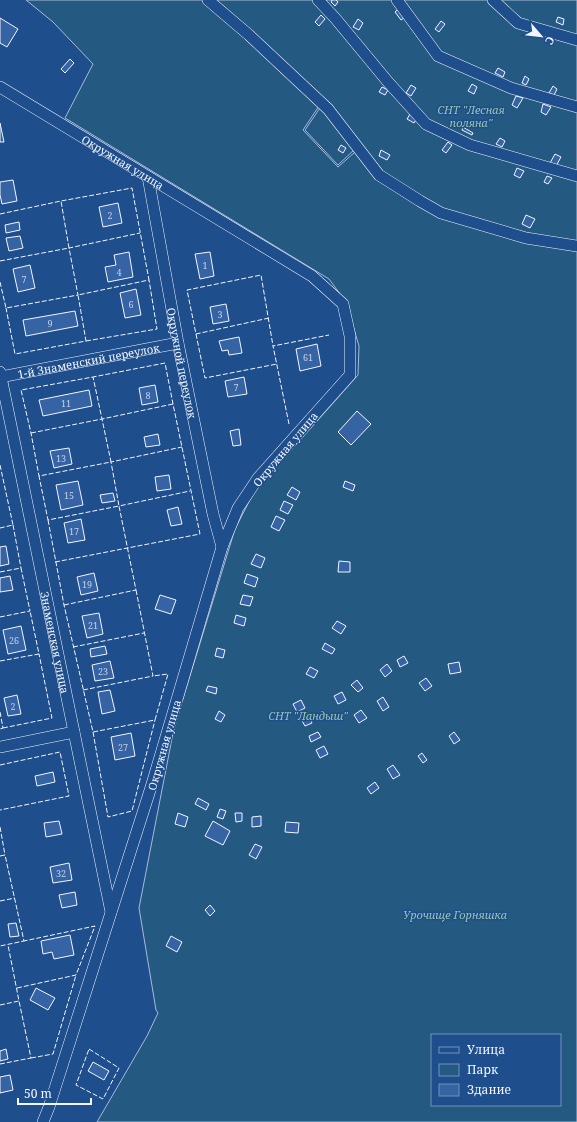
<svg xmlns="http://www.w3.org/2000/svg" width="577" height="1122" viewBox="0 0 577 1122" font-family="'Noto Serif',serif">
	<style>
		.green { fill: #245a82; stroke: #a8bbd7; fill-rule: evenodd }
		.building { fill: #3563a3; stroke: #f2f6ff }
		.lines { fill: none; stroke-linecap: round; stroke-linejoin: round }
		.minor-casing { stroke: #f2f6ff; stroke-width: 12 }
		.minor { stroke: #1f4e8c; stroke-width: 11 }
		.fence { stroke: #f2f6ff; stroke-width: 1; stroke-dasharray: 5 2; stroke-linecap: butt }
		.labels { text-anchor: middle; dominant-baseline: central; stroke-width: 3; stroke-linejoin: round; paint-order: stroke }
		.number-label { font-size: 9px; fill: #c3d1e8 }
		.park-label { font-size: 11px; font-style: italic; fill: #97c8a6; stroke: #1f4e8c }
		.street-label { font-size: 11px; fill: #f2f6ff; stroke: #1f4e8c }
	</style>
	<rect width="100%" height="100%" fill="#1f4e8c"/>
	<!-- green -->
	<g class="green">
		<path d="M26,0H204L319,106L303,130L338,167L355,152L376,179L418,206L440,217L577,251V1122H97L147,1036L158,1013L156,1010L139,908L174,728L235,529L254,492L358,375L359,346L346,302L329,279L65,118L93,64L53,22ZM432,1035H560V1105H432Z"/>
		<polygon points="210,0 577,0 577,250 418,204 355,149 338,165 305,130 324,102"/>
	</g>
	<!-- building -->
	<g class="building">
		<polygon points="332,0 336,0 338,2 335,6 331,2"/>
		<polygon points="400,7 407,16 401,20 395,12"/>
		<polygon points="321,15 325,19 319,26 315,22"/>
		<polygon points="558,17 564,19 563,25 556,22"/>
		<polygon points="0,18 18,29 7,47 0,43"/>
		<polygon points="358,19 363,23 359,30 353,27"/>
		<polygon points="441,21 445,24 439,32 435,29"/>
		<polygon points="70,59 74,63 65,73 61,69"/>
		<polygon points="498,68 505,72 503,77 495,73"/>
		<polygon points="525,76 529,79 526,85 522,83"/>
		<polygon points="472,84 477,87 474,94 468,91"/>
		<polygon points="411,85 416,88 411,96 406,93"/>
		<polygon points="553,86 557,89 554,95 549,93"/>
		<polygon points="382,87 388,90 385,95 379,92"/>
		<polygon points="516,96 523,98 517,108 512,105"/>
		<polygon points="543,104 551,107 546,115 541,112"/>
		<polygon points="410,114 417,118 414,123 407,119"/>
		<polygon points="0,123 4,142 0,142"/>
		<polygon points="463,127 473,133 472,135 462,130"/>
		<polygon points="500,138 505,141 502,147 496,144"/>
		<polygon points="448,142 452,145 446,153 442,150"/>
		<polygon points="341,145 346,148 343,153 338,150"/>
		<polygon points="381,150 390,155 387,160 379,156"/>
		<polygon points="555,154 561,157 556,166 550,163"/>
		<polygon points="517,168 524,171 520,178 514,175"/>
		<polygon points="547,176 552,178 548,184 544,182"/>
		<polygon points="13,180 17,201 2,204 0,195 0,182"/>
		<polygon points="118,203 122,223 103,227 99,207"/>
		<polygon points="526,215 535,219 530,228 522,224"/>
		<polygon points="19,222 20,230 6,233 5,225"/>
		<polygon points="20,236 23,248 9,251 6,238"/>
		<polygon points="129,252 133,277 108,282 105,267 116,265 114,255"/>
		<polygon points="210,252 214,276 200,279 195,254"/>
		<polygon points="30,265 35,288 18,292 13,269"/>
		<polygon points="136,289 141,315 125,318 120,293"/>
		<polygon points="226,304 229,321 213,324 210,307"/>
		<polygon points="75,311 78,326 26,336 23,320"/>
		<polygon points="239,337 242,353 229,355 228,350 222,351 219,341"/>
		<polygon points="317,344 321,366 300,371 296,349"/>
		<polygon points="244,377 247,394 228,397 225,381"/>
		<polygon points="155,385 158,402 142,405 139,388"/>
		<polygon points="89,390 92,406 43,416 39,400"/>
		<polygon points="357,411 371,424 351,445 338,432"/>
		<polygon points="239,429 241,445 233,446 230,431"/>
		<polygon points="158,434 160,445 146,447 144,437"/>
		<polygon points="69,448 72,464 54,468 50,451"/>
		<polygon points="169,475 171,489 157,491 155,477"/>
		<polygon points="78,481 83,505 61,510 56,485"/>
		<polygon points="345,481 355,485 353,491 343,487"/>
		<polygon points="292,487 300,492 296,500 287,495"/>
		<polygon points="113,493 115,501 102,503 100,495"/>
		<polygon points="284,501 293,505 288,514 280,510"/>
		<polygon points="178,507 182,524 171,526 167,510"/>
		<polygon points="276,516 285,520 279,531 271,527"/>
		<polygon points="81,519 85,540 68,543 64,523"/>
		<polygon points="6,546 9,564 0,566 0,547"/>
		<polygon points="256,554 265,558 261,568 251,564"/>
		<polygon points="339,561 350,562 350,572 338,572"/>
		<polygon points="94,573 98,591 81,595 77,577"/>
		<polygon points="247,574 258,578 255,587 244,583"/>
		<polygon points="10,576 13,590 0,592 0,578"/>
		<polygon points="160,595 176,600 171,614 155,609"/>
		<polygon points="243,595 253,597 250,606 240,604"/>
		<polygon points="99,613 103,634 87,638 82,616"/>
		<polygon points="236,615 246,618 244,626 234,623"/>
		<polygon points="337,621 346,626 341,634 332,628"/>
		<polygon points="21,626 26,650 8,654 3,630"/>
		<polygon points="325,643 335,649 332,654 322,649"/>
		<polygon points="105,646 107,654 91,657 90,649"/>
		<polygon points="217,648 225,650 223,658 215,656"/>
		<polygon points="404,656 408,663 400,667 397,660"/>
		<polygon points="110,661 114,678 95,681 92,665"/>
		<polygon points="459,662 461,672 450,674 448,664"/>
		<polygon points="387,664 392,671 385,677 380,670"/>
		<polygon points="310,667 318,671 314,678 306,674"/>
		<polygon points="426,678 432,686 425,691 419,683"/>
		<polygon points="357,680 363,688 358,692 351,685"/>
		<polygon points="208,686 217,688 216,694 206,691"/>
		<polygon points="110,690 115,711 102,714 98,692"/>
		<polygon points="342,692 346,700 338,704 334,696"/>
		<polygon points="17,695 21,714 8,716 4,698"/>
		<polygon points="383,697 389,707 383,711 377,701"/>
		<polygon points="301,700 305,708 297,712 293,704"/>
		<polygon points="361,710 367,718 359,723 354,715"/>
		<polygon points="219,711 225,715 221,722 215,719"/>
		<polygon points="309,716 312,723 305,726 301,719"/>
		<polygon points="318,732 321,737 311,742 309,736"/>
		<polygon points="454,732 460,740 454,744 449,736"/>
		<polygon points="131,733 135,756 115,760 111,737"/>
		<polygon points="324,746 328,754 320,758 316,750"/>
		<polygon points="422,753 427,760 423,763 418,756"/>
		<polygon points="393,765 400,775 393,779 387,769"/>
		<polygon points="53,772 55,782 37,786 35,776"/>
		<polygon points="375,782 379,788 371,794 367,788"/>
		<polygon points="198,798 209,804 206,810 195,804"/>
		<polygon points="220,809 226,811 223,819 217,817"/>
		<polygon points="178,813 188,817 185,827 175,824"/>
		<polygon points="235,813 242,813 242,821 236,822"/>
		<polygon points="261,816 261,826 252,827 252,817"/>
		<polygon points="59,821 62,834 46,837 44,823"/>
		<polygon points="213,821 230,831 223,845 205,836"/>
		<polygon points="286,822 299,823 298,833 285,832"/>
		<polygon points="255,844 262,847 256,859 249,855"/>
		<polygon points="69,863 72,880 53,883 50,867"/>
		<polygon points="75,892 77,905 62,908 59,895"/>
		<polygon points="210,905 215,911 210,916 205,910"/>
		<polygon points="16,923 19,936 10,937 8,924"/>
		<polygon points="70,935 74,955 54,959 52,952 43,954 41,941"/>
		<polygon points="171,936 182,942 177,952 166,946"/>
		<polygon points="36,988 55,998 48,1010 30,1000"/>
		<polygon points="6,1049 8,1059 0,1061 0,1051"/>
		<polygon points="93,1062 109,1071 104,1080 88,1071"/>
		<polygon points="10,1075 13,1090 0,1093 0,1077"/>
	</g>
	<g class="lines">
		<!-- minor casing -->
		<g class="minor-casing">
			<g id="minor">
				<polyline points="208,0 249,35 328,109 379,175 420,201 441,213 526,238 577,246"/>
				<polyline points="318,0 335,18 388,82 426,124 470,145 577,176"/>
				<polyline points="397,0 438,56 511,88 577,107"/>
				<polyline points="493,0 518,23 577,40"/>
				<path id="s1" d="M0,87L312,276L343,304L350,336V375L258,478L238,508L222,547L152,784L49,1107L43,1122"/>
				<path id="s2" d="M148,177L178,343L213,514L222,547"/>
				<path id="s3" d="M0,372L111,912"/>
				<path id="s4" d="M0,377L178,343"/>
				<polyline points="0,747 74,732"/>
			</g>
		</g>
		<!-- minor -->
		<use href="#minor" class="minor"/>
		<!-- fence -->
		<g class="fence">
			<polyline points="0,214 61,201 132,188 149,280 78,295 86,341 15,354 6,308"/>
			<polyline points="0,261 69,248 61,201"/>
			<polyline points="0,282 6,308 78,295 69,248 140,233"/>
			<polyline points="269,318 196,334 187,290 261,275 273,346"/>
			<polyline points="196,334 205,378 277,364"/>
			<polyline points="86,341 157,329 149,280"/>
			<polyline points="173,404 102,419 111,462 39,476 48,520 119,506 111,462 182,447"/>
			<polyline points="289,424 273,346 329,335"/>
			<polyline points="31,433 102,419 93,377 21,390 31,433 39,476"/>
			<polyline points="0,465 13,525 0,528"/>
			<polyline points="48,520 64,605 93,732 155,720 168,674 153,676"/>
			<polyline points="13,525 21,568"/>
			<polyline points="55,562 200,534 173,404 165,363 93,377"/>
			<polyline points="0,572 21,568 30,611 0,617"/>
			<polyline points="64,605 136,590 119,506 190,491"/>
			<polyline points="73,647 144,633"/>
			<polyline points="0,661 39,654 30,611"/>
			<polyline points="83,690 153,676 136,590"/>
			<polyline points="0,712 3,728 0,729"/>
			<polyline points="3,728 52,718 39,654"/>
			<polyline points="93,732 108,817 132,811 155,720"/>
			<polyline points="0,765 60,752 69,796 0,810"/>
			<polyline points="0,827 5,855"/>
			<polyline points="0,856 5,855 24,941 0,946"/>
			<polyline points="0,901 15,898"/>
			<polyline points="17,988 76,975 95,926 24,941"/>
			<polyline points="0,1005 19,1001 8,945"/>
			<polygon points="89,1049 119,1068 103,1099 76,1085"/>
			<polyline points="31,1058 53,1054 76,975"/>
			<polyline points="0,1064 31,1058 19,1001"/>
		</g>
	</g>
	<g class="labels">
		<!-- number labels -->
		<g class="number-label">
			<text x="110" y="215">2</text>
			<text x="205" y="265">1</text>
			<text x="119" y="272">4</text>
			<text x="24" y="279">7</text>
			<text x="131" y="304">6</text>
			<text x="220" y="314">3</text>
			<text x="50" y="323">9</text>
			<text x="308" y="357">61</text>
			<text x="236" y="387">7</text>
			<text x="148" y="395">8</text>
			<text x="66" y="403">11</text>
			<text x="61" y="458">13</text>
			<text x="69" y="495">15</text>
			<text x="74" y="531">17</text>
			<text x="87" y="584">19</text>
			<text x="93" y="625">21</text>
			<text x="14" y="640">26</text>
			<text x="103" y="671">23</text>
			<text x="13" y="706">2</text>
			<text x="123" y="747">27</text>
			<text x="61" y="873">32</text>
		</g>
		<!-- park labels -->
		<g class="park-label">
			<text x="471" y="109">СНТ "Лесная<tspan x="471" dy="13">поляна"</tspan></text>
			<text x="308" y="715">СНТ "Ландыш"</text>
			<text x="455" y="914">Урочище Горняшка</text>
		</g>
		<!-- street labels -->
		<g class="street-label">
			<text stroke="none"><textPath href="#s1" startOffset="144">Окружная улица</textPath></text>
			<text stroke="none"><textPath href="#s4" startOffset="90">1-й Знаменский переулок</textPath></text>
			<text stroke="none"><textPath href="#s2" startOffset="189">Окружной переулок</textPath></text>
			<text transform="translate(285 449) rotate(-50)">Окружная улица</text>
			<text stroke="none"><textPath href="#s3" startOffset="276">Знаменская улица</textPath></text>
			<text transform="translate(164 745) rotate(-74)">Окружная улица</text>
		</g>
	</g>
	<!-- legend -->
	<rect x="431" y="1034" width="130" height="72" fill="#1f4e8c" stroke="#7391ba"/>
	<rect x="439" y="1047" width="20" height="6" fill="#1f4e8c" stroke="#7391ba"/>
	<text x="467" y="1054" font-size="12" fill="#f2f6ff">Улица</text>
	<rect x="439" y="1064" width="20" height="12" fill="#245a82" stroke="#7391ba"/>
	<text x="467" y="1074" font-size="12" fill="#f2f6ff">Парк</text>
	<rect x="439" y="1084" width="20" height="12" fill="#3563a3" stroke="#7391ba"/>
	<text x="467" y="1094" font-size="12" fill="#f2f6ff">Здание</text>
	<!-- north arrow -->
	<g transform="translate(541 36) rotate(118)" stroke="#1f4e8c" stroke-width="3" paint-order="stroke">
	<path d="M0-3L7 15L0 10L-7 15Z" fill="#f2f6ff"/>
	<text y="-6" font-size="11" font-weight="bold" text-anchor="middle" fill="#f2f6ff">С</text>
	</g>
	<!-- scale -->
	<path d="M18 1098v6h73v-6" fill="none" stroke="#f2f6ff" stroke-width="2"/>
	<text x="24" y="1098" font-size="12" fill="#f2f6ff" stroke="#1f4e8c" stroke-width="3" paint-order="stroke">50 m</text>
</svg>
